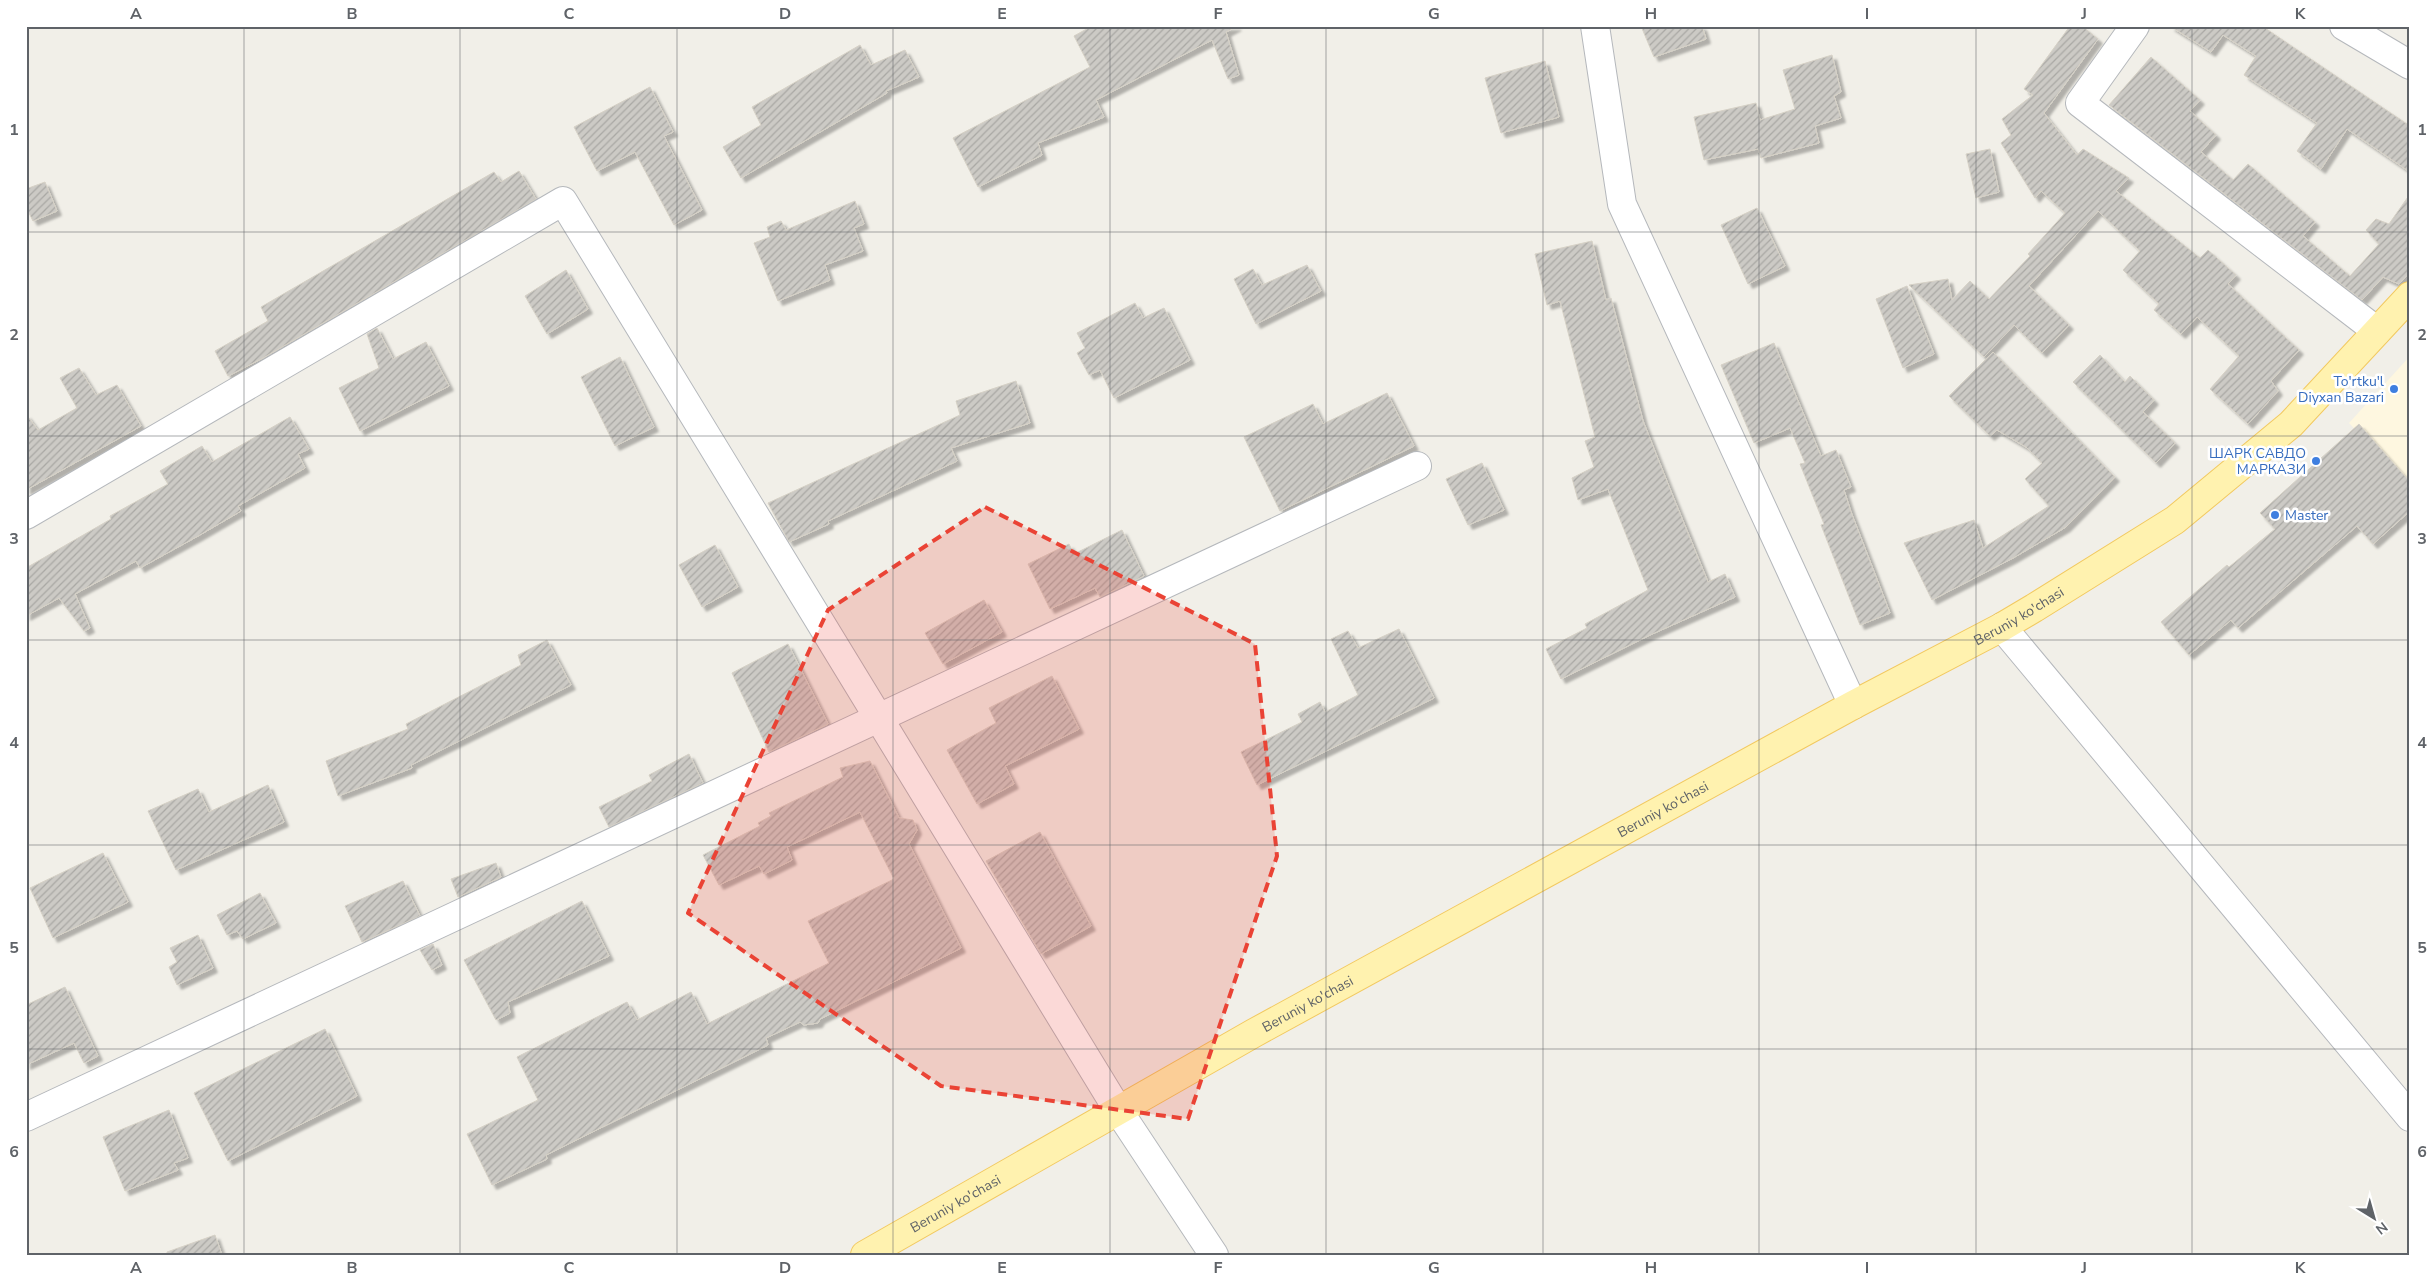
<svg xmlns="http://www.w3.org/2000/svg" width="2436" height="1281" viewBox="0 0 2436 1281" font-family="'Nunito Sans',sans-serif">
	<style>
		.commercial { fill: #fef7e0 }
		.building { fill: url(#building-hatch); stroke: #d6d1c6; filter: url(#shadow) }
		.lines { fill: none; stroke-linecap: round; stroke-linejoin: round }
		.minor-casing { stroke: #b5b8bc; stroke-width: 30 }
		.major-casing { stroke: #f2c960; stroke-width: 30 }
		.minor { stroke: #fff; stroke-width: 28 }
		.major { stroke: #fff2af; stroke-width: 28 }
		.marked { fill: #ea4335; fill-opacity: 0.2; stroke: #ea4335; stroke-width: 4; stroke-dasharray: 10 6; stroke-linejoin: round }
		.grid { fill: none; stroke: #5f6368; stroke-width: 1; stroke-opacity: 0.55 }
		.shop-dot { fill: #3f7fe0; stroke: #fff; stroke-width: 2 }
		.labels { text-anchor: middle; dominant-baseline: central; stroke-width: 5; stroke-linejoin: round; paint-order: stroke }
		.shop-label { font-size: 14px; fill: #366cbe; stroke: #fff; text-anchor: end }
		.street-label { font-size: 14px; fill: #5f6368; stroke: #fff }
		.neatline { fill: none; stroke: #5f6368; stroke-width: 2 }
		.grid-label { font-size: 16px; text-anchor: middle; font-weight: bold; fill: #5f6368 }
	</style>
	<defs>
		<pattern id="building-hatch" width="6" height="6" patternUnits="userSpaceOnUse" patternTransform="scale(1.25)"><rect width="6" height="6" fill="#cccac5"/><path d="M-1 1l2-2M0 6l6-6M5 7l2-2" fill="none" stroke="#a9a8a4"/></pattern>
		<filter id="shadow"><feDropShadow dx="4.5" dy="4.5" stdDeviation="1" flood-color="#0004"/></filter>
	</defs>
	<rect width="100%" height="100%" fill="#f1efe8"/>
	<!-- commercial -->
	<polygon class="commercial" points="2410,356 2410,487 2349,423"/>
	<!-- building -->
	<g class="building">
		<polygon points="1092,26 1237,26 1226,32 1239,75 1228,79 1212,40 1096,100 1104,117 1038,143 1042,155 978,187 953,138 1090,67 1074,36"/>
		<polygon points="1641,26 1702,26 1706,39 1654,57"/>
		<polygon points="2070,26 2082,26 2098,39 2044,113 2077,155 2083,149 2129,178 2116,191 2200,258 2208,250 2236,275 2228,284 2299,350 2271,381 2278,391 2248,424 2210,389 2239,356 2197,317 2181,334 2154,310 2159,304 2123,270 2140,251 2098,211 2029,286 2069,325 2042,353 2014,325 1984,357 1909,285 1948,279 1952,300 1970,281 1989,299 2030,256 2028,254 2065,213 2041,191 2035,198 2001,143 2011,135 2002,119 2033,95 2024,89"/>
		<polygon points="2170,26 2262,26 2410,126 2410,172 2347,129 2321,169 2297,151 2317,123 2244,75 2256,56 2223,35 2211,52"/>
		<polygon points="860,45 871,65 905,50 919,77 886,91 887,93 741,178 723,147 761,125 752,107"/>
		<polygon points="1832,55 1841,92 1834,96 1841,118 1815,126 1819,143 1761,158 1758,149 1704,160 1694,117 1756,103 1760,120 1795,109 1783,70"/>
		<polygon points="2151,57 2200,100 2190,111 2216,135 2201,152 2233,180 2248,164 2315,222 2303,236 2350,276 2379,244 2366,230 2376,219 2389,224 2410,194 2410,272 2399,284 2383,277 2362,300 2109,105"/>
		<polygon points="1545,61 1559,117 1501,133 1485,78"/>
		<polygon points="650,87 673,132 664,136 702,210 674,225 635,152 597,171 574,127"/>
		<polygon points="1990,149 1999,192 1976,198 1966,154"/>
		<polygon points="519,171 536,199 263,358 228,376 215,351 268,321 261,307 494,172 501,182"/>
		<polygon points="45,182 57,211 33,221 26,207 26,189"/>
		<polygon points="855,201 864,224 854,228 863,251 825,265 830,280 778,301 754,243 770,237 767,227 781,221 786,230"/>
		<polygon points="1757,208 1785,266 1748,284 1721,225"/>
		<polygon points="1592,241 1606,300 1611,298 1643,421 1672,494 1708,582 1725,574 1735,597 1650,635 1561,679 1546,649 1587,628 1585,624 1648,590 1608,489 1578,500 1572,478 1594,467 1585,441 1595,437 1560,301 1547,305 1535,254"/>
		<polygon points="1307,265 1321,291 1256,324 1234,279 1253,269 1262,285"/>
		<polygon points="566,270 588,309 547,334 525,296"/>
		<polygon points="1907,286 1934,354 1903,368 1876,299"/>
		<polygon points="1135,303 1143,318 1164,308 1190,360 1114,398 1100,370 1089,375 1077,353 1085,348 1077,333"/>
		<polygon points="377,328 393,359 426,342 449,386 360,431 339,388 379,368 367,334"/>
		<polygon points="1774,343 1821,456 1836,450 1851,487 1844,490 1851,512 1890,613 1860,625 1821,525 1824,524 1800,464 1805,463 1790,428 1754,443 1721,365"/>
		<polygon points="1993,352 2115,477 2066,527 2013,558 1932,600 1904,543 1974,520 1983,548 2049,506 2025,479 2042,463 2026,447 1997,430 1990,436 1949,396"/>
		<polygon points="2100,355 2125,382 2130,376 2154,400 2143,412 2175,443 2156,463 2073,382"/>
		<polygon points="620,357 654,427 615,446 581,377"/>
		<polygon points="79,368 96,395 117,385 141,426 26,490 26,414 38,430 77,408 60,378"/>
		<polygon points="1016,381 1030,423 951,448 957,461 828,521 829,524 789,542 768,503 960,415 956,401"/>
		<polygon points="1387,393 1414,446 1280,511 1244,437 1313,404 1323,424"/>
		<polygon points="290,417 309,449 298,454 305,468 238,506 241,511 198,536 140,568 136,561 75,594 90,628 84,631 59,598 26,616 26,568 111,519 110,516 168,484 160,471 202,446 212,462"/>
		<polygon points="2359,424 2410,482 2410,511 2373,544 2357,526 2238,628 2231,620 2189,655 2161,622 2227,565 2229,567 2275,529 2260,513"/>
		<polygon points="1482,463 1504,510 1468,525 1446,479"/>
		<polygon points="1122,530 1144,576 1100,597 1095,588 1050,609 1028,564 1069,544 1074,554"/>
		<polygon points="715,545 738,587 702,607 679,565"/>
		<polygon points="984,600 1002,632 943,664 925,633"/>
		<polygon points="1399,629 1434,698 1257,785 1241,752 1302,722 1298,714 1320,702 1325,712 1358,695 1331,639 1348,631 1358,648"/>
		<polygon points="547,640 571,685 411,765 412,768 338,796 326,761 408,729 406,724 521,665 518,655"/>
		<polygon points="788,644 828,724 769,752 732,673"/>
		<polygon points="1052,676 1079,729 1005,766 1014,784 977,804 947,750 996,723 989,708"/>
		<polygon points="689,754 703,783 609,827 599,807 652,781 649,775"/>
		<polygon points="870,761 899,818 913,820 917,830 909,844 961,948 820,1019 818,1023 804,1025 800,1022 766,1038 768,1045 546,1155 547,1159 492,1185 467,1134 538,1100 517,1057 627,1002 637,1020 691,992 707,1024 829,963 808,921 894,879 860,812 787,847 792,860 764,874 759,866 719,885 703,855 760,826 758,823 771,816 769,813 843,777 840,768"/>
		<polygon points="268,785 284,822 176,870 148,811 198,789 209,812"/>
		<polygon points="1040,832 1091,926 1041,954 986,861"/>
		<polygon points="103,853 128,902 53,938 30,888"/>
		<polygon points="496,863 501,877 458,897 451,879"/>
		<polygon points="403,881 420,916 362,942 345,906"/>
		<polygon points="260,893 276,923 243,939 237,931 227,935 217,915"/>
		<polygon points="582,901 609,956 508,1002 510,1013 496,1020 464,960"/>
		<polygon points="198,935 213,968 177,985 169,967 177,962 170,948"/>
		<polygon points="433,944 442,965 432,970 420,950"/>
		<polygon points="65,987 98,1056 84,1063 74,1043 26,1065 26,1005"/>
		<polygon points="325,1029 357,1096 228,1161 194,1093"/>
		<polygon points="169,1110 188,1158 174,1163 178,1170 125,1191 103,1137"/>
		<polygon points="215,1235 222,1255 167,1255 167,1252"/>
	</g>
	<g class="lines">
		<!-- minor casing -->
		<g class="minor-casing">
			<g id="minor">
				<polyline points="1595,26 1622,204 1853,705"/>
				<polyline points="2135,26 2080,103 2377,331"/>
				<polyline points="2344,26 2410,65"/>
				<polyline points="26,515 563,201 1118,1110 1214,1255"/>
				<polyline points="2002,627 2410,1117"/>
				<polyline points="26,1117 1417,466"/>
			</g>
		</g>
		<!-- major casing -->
		<g class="major-casing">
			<g id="major">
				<path id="s1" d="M865,1255L1254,1033L1853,705L2002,627L2034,608L2175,520L2291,424L2410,296"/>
			</g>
		</g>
		<!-- minor -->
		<use href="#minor" class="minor"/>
		<!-- major -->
		<use href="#major" class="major"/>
	</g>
	<!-- marked area -->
	<path class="marked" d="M985,507L1255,644L1277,856L1188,1119L941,1086L688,913L828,610Z"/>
	<!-- grid -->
	<path class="grid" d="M244,26V1255M460,26V1255M677,26V1255M893,26V1255M1110,26V1255M1326,26V1255M1543,26V1255M1759,26V1255M1976,26V1255M2192,26V1255M26,232H2410M26,436H2410M26,640H2410M26,845H2410M26,1049H2410"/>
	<!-- markers -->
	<g class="shop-dot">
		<circle cx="2394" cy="389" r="5"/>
		<circle cx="2316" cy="461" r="5"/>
		<circle cx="2275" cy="515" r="5"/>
	</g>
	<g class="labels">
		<!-- shop labels -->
		<g class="shop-label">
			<text x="2384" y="381">To'rtku'l<tspan x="2384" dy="16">Diyxan Bazari</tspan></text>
			<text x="2306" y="453">ШАРК САВДО<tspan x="2306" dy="16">МАРКАЗИ</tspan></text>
			<text x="2285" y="515" text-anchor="start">Master</text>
		</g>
		<!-- street labels -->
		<g class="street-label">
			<text stroke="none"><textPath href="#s1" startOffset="1319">Beruniy ko'chasi</textPath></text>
			<text stroke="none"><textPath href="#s1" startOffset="914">Beruniy ko'chasi</textPath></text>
			<text stroke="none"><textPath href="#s1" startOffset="509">Beruniy ko'chasi</textPath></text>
			<text stroke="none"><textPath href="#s1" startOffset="104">Beruniy ko'chasi</textPath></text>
		</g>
	</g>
	<!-- border -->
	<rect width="2436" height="1281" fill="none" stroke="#ffffff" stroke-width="55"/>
	<!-- north arrow -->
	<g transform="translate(2374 1218) rotate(143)" stroke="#ffffff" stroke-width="4" paint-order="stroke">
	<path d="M0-4L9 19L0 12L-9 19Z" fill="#5f6368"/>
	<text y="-8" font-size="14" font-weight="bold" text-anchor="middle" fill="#5f6368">N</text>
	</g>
	<rect x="28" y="28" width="2380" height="1226" class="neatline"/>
	<g class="grid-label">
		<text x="136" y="19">A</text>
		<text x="352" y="19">B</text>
		<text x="569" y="19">C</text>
		<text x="785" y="19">D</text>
		<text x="1002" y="19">E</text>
		<text x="1218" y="19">F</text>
		<text x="1434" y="19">G</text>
		<text x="1651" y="19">H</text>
		<text x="1867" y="19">I</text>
		<text x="2084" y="19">J</text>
		<text x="2300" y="19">K</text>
		<text x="14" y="135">1</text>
		<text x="2422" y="135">1</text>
		<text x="14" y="340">2</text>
		<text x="2422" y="340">2</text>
		<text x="14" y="544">3</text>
		<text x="2422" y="544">3</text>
		<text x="14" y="748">4</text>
		<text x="2422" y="748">4</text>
		<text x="14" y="953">5</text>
		<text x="2422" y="953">5</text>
		<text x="14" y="1157">6</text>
		<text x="2422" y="1157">6</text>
		<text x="136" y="1273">A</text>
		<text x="352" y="1273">B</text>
		<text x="569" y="1273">C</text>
		<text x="785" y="1273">D</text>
		<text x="1002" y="1273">E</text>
		<text x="1218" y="1273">F</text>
		<text x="1434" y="1273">G</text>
		<text x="1651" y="1273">H</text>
		<text x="1867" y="1273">I</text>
		<text x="2084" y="1273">J</text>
		<text x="2300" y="1273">K</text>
	</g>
</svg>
